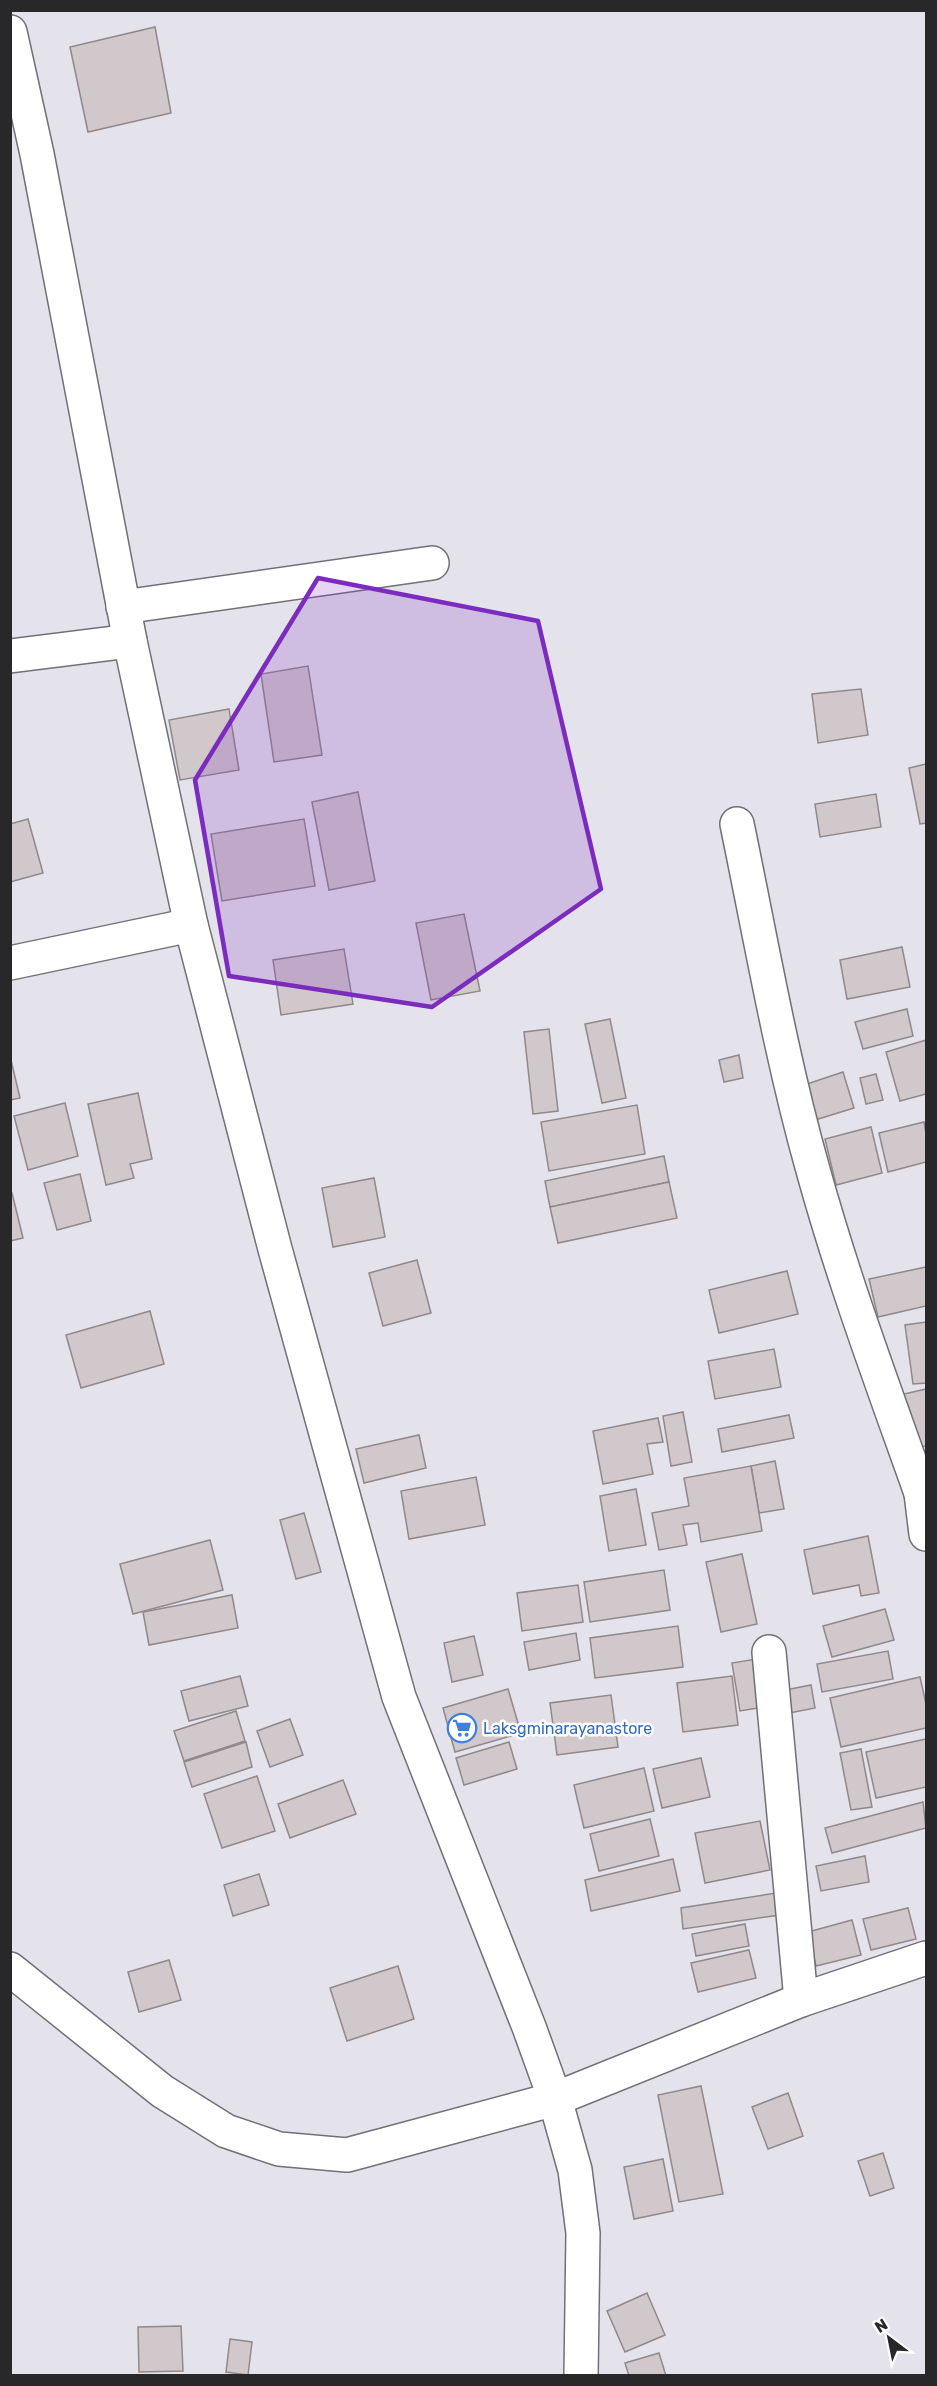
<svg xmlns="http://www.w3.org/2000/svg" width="937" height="2386" viewBox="0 0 937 2386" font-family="Rubik,sans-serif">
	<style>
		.building { fill: #d1c8cb; stroke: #90888b; stroke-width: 1.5 }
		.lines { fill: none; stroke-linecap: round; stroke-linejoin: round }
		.street-casing { stroke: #717077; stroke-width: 36 }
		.street { stroke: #fff; stroke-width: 33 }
		.marked { fill: #7b2cbf; fill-opacity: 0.2; stroke: #7b2cbf; stroke-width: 4.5; stroke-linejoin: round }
		.labels { text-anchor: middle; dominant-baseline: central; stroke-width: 5; stroke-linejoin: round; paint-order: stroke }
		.shop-label { font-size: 16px; fill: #366cbe; stroke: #fff; text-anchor: start }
	</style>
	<rect width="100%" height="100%" fill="#e4e2eb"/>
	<!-- building -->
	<g class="building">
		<polygon points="155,27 171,113 88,132 70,47"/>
		<polygon points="308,666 322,755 274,762 261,674"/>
		<polygon points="861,689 868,735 818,743 812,694"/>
		<polygon points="229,709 239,770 180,780 169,720"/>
		<polygon points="926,764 926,823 920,824 909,768"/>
		<polygon points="358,792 375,881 329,890 312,802"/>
		<polygon points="876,794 881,827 820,837 815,804"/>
		<polygon points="28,819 43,873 10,882 10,824"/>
		<polygon points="304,819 315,886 222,901 211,834"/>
		<polygon points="464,914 480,991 431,1000 416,923"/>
		<polygon points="902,947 910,987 847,999 840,960"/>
		<polygon points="344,949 353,1004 281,1015 273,960"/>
		<polygon points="907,1009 913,1036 863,1049 855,1022"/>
		<polygon points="610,1019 626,1098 602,1103 585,1024"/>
		<polygon points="549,1029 558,1111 533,1114 524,1032"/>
		<polygon points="926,1040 926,1094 900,1101 886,1052"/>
		<polygon points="739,1055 743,1078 724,1082 719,1060"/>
		<polygon points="10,1056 20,1098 10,1100"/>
		<polygon points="843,1072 854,1108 815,1120 804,1085"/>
		<polygon points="876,1074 883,1100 866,1104 860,1078"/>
		<polygon points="138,1093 152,1159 130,1164 134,1178 106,1185 88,1104"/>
		<polygon points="65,1103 78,1156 28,1170 14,1116"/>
		<polygon points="637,1105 645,1154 549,1171 541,1122"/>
		<polygon points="924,1122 926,1134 926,1162 888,1172 879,1133"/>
		<polygon points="871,1127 882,1173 836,1185 825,1139"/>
		<polygon points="664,1156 669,1182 550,1207 545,1181"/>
		<polygon points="80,1174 91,1221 57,1230 44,1183"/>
		<polygon points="374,1178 385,1237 333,1247 322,1188"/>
		<polygon points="669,1182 677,1218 558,1243 550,1207"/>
		<polygon points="12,1193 23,1238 10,1241 10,1194"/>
		<polygon points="417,1260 431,1313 383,1326 369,1273"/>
		<polygon points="926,1267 926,1306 878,1317 869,1279"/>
		<polygon points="787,1271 798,1314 719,1333 709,1290"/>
		<polygon points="150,1311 164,1364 81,1388 66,1335"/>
		<polygon points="926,1322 926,1383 913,1384 905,1325"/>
		<polygon points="774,1349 781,1387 715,1399 708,1361"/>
		<polygon points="926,1389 926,1446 915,1448 904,1394"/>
		<polygon points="683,1412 692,1462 671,1466 663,1416"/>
		<polygon points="789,1415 794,1438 722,1452 718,1429"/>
		<polygon points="658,1418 663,1442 647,1444 653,1474 603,1484 593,1431"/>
		<polygon points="419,1435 426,1468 364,1483 356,1449"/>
		<polygon points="775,1461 784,1509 759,1513 751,1466"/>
		<polygon points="751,1466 762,1531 701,1542 698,1523 683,1525 687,1545 659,1550 652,1513 689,1506 684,1478"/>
		<polygon points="476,1477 485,1525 409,1539 401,1491"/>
		<polygon points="636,1489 646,1545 609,1551 600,1496"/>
		<polygon points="304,1513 321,1572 296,1579 280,1520"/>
		<polygon points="868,1536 879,1593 861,1596 859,1585 813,1594 804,1550"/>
		<polygon points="210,1540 223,1590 133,1614 120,1564"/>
		<polygon points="742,1554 757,1624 721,1632 706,1562"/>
		<polygon points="664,1570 670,1610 590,1622 584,1582"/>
		<polygon points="578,1585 583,1622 522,1631 517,1593"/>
		<polygon points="232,1595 238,1628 149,1645 143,1612"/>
		<polygon points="885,1609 894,1640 832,1657 823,1626"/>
		<polygon points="678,1626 683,1667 595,1678 590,1638"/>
		<polygon points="576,1633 580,1660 529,1670 524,1642"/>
		<polygon points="474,1636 483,1675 452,1682 444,1643"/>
		<polygon points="888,1651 893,1679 822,1692 817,1664"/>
		<polygon points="756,1659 764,1707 740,1711 732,1663"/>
		<polygon points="240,1676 248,1706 189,1721 181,1691"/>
		<polygon points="732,1676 738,1725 683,1732 677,1683"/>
		<polygon points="920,1677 926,1704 926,1728 841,1747 830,1698"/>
		<polygon points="811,1685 815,1708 779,1715 775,1692"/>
		<polygon points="508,1689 521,1733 455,1752 443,1708"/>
		<polygon points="611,1695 618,1747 557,1755 550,1703"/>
		<polygon points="236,1711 245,1741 184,1761 174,1731"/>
		<polygon points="290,1719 303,1755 270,1767 257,1731"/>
		<polygon points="926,1739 926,1787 876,1798 866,1752"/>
		<polygon points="246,1742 252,1767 192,1787 184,1762"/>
		<polygon points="509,1742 517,1769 464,1785 456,1758"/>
		<polygon points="861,1749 872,1807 851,1810 840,1753"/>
		<polygon points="701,1758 710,1797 662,1808 653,1769"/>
		<polygon points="644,1768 654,1811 584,1828 574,1785"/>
		<polygon points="257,1776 275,1831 222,1848 204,1794"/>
		<polygon points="343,1780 356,1814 290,1838 278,1804"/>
		<polygon points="923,1802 926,1828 832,1853 825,1828"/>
		<polygon points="650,1819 659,1856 599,1871 590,1834"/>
		<polygon points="760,1821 770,1870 705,1883 695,1833"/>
		<polygon points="865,1856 869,1882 821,1891 816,1866"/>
		<polygon points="673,1859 680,1891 591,1911 585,1880"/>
		<polygon points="259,1874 269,1905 233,1916 224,1885"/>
		<polygon points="776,1893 780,1915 683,1929 681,1908"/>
		<polygon points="908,1908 916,1939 871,1950 863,1919"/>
		<polygon points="852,1920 861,1955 816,1966 808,1932"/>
		<polygon points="745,1924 749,1946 696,1956 692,1934"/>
		<polygon points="749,1950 756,1978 698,1992 691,1963"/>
		<polygon points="169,1960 181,2000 139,2012 128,1972"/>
		<polygon points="398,1966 414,2019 347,2041 330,1988"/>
		<polygon points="701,2086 723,2194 679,2202 658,2095"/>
		<polygon points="788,2093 803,2136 768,2149 752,2107"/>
		<polygon points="883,2153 894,2188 870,2196 858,2161"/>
		<polygon points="663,2159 673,2211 634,2219 624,2167"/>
		<polygon points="647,2293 665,2335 625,2352 607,2311"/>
		<polygon points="181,2326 183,2371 139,2372 138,2327"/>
		<polygon points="230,2339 252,2342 248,2375 226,2372"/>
		<polygon points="659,2353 666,2376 629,2376 625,2363"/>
	</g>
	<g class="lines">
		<!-- street casing -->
		<g class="street-casing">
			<g id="street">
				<polyline points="10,32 37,154 130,641 191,925 275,1249 399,1697 529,2027 555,2099 575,2170 583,2233 581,2376"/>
				<polyline points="123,607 432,563"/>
				<polyline points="10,656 130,641"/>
				<path d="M737,824C761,940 781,1057 813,1170C843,1279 883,1386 921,1493"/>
				<polyline points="10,963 191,925"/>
				<polyline points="926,1484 921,1493 926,1534"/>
				<polyline points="769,1652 801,2000"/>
				<polyline points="10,1969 162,2091 226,2131 279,2149 347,2155 555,2099 801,2000 926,1958"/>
			</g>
		</g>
		<!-- street -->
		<use href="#street" class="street"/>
	</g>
	<!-- marked area -->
	<path class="marked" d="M318,578L538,621L601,889L432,1007L229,976L195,780Z"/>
	<!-- icons -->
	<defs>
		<g id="supermarket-ring" transform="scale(1.5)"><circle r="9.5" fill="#fff" stroke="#3f7fe0" stroke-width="1.5"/><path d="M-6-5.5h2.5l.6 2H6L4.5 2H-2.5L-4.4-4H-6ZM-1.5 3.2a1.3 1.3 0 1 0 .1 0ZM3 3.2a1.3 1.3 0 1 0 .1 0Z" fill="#3f7fe0"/></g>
	</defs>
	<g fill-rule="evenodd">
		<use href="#supermarket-ring" x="462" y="1728"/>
	</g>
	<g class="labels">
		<!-- shop labels -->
		<g class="shop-label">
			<text x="483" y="1728">Laksgminarayanastore</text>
		</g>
	</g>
	<!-- border -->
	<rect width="937" height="2386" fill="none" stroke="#28272a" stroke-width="24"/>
	<!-- north arrow -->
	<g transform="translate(889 2338) rotate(328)" stroke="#ffffff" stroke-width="4.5" paint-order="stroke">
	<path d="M0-4.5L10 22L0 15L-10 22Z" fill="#28272a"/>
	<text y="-9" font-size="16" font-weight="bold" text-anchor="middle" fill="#28272a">N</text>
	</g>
</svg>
